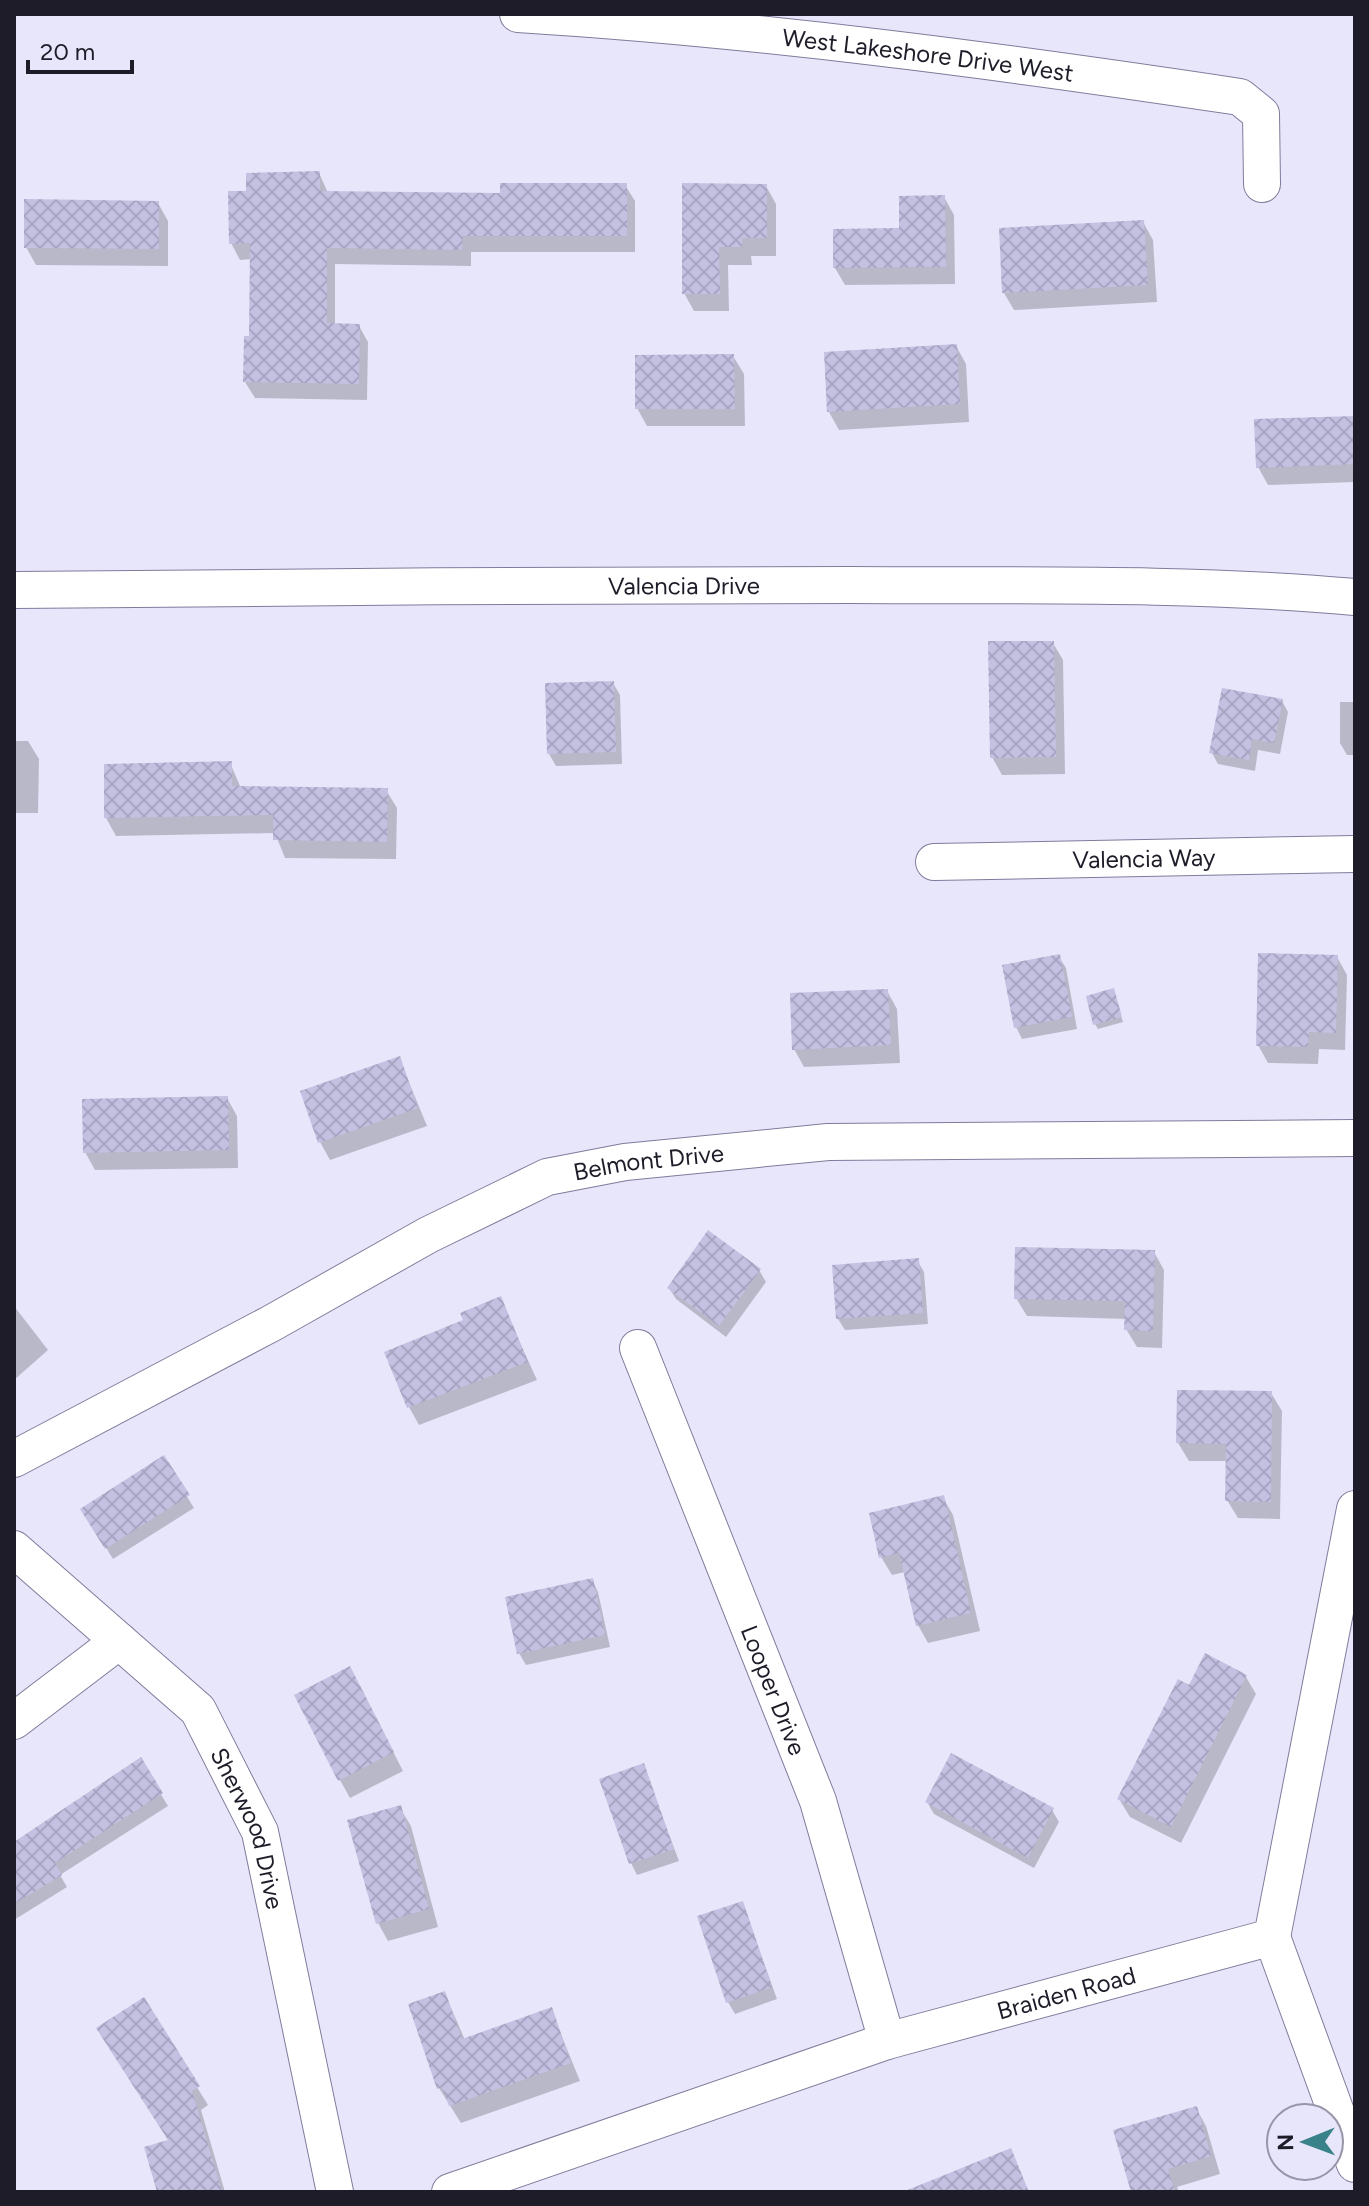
<svg xmlns="http://www.w3.org/2000/svg" width="1369" height="2206" viewBox="0 0 1369 2206" font-family="Figtree,sans-serif">
	<style>
		.shadow { fill: #0003 }
		.building { fill: url(#building-cross-hatch) }
		.lines { fill: none; stroke-linecap: round; stroke-linejoin: round }
		.minor-casing { stroke: #807b9b; stroke-width: 38 }
		.minor { stroke: #fff; stroke-width: 36 }
		.labels { text-anchor: middle; dominant-baseline: central; stroke-width: 7; stroke-linejoin: round; paint-order: stroke }
		.street-label { font-size: 24px; fill: #1e1c28; stroke: #e8e6fb }
	</style>
	<defs>
		<pattern id="building-cross-hatch" width="8" height="8" patternUnits="userSpaceOnUse" patternTransform="scale(2)"><rect width="8" height="8" fill="#c4c0e2"/><path d="M0 0l8 8M0 8l8-8" fill="none" stroke="#a8a4c2"/></pattern>
	</defs>
	<rect width="100%" height="100%" fill="#e8e6fb"/>
	<!-- shadow -->
	<g class="shadow">
		<polygon points="319,173 328,193 502,195 625,185 635,201 635,252 471,252 471,266 335,264 335,326 359,326 368,342 367,400 255,398 245,382 251,338 252,259 240,260 231,243 248,193"/>
		<polygon points="684,185 766,186 776,204 776,256 751,256 752,265 728,265 729,311 694,311 684,293"/>
		<polygon points="944,197 954,215 955,284 845,285 835,268 901,230"/>
		<polygon points="158,203 168,221 168,266 36,265 26,247"/>
		<polygon points="1143,222 1153,240 1157,302 1014,310 1004,293"/>
		<polygon points="956,346 966,364 969,422 839,430 829,412"/>
		<polygon points="733,356 744,374 745,426 647,426 637,408"/>
		<polygon points="1355,418 1355,482 1268,485 1258,467"/>
		<polygon points="1053,643 1063,660 1065,774 1002,775 992,757"/>
		<polygon points="613,683 620,695 622,764 556,766 549,754"/>
		<polygon points="1282,701 1288,712 1280,754 1258,750 1255,771 1218,764 1212,753"/>
		<polygon points="1340,702 1355,702 1355,755 1347,755 1340,743"/>
		<polygon points="14,741 28,741 39,759 38,813 14,813"/>
		<polygon points="230,763 241,788 386,790 397,808 396,859 285,858 275,833 116,836 106,818"/>
		<polygon points="1059,957 1066,968 1077,1029 1022,1039 1016,1027"/>
		<polygon points="1337,957 1347,975 1345,1050 1319,1049 1318,1064 1268,1063 1258,1045"/>
		<polygon points="1113,990 1123,1022 1098,1029 1095,1024"/>
		<polygon points="887,991 897,1009 900,1063 804,1067 794,1049"/>
		<polygon points="399,1058 427,1126 330,1160 320,1142"/>
		<polygon points="227,1098 237,1116 238,1168 95,1170 85,1152"/>
		<polygon points="1154,1252 1164,1270 1162,1348 1137,1347 1126,1329 1127,1319 1027,1316 1016,1298"/>
		<polygon points="917,1260 924,1272 928,1324 845,1330 838,1319"/>
		<polygon points="759,1270 766,1282 726,1337 676,1299 669,1288"/>
		<polygon points="500,1299 537,1380 419,1425 409,1407 466,1321"/>
		<polygon points="14,1306 48,1350 14,1380"/>
		<polygon points="1271,1393 1282,1411 1280,1519 1238,1518 1227,1500 1228,1461 1189,1461 1178,1443"/>
		<polygon points="163,1458 194,1508 113,1559 82,1509"/>
		<polygon points="943,1498 953,1515 980,1631 928,1643 918,1625 905,1572 892,1575 881,1557"/>
		<polygon points="592,1580 598,1592 610,1647 526,1665 519,1653"/>
		<polygon points="1246,1677 1256,1694 1181,1843 1130,1817 1119,1799"/>
		<polygon points="360,1687 403,1771 350,1798 340,1780"/>
		<polygon points="140,1760 168,1806 60,1875 67,1887 14,1920 14,1844"/>
		<polygon points="643,1766 679,1861 637,1875 631,1863"/>
		<polygon points="927,1802 1052,1810 1059,1822 1034,1868 934,1814"/>
		<polygon points="400,1808 411,1826 438,1927 388,1941 378,1923"/>
		<polygon points="742,1903 777,1999 735,2014 728,2002"/>
		<polygon points="445,1994 465,2040 551,2010 580,2081 461,2123 439,2088"/>
		<polygon points="143,2000 208,2105 201,2110 225,2192 159,2192 170,2142"/>
		<polygon points="1196,2108 1206,2126 1220,2174 1177,2187 1179,2192 1122,2192 1132,2189"/>
	</g>
	<!-- building -->
	<g class="building">
		<polygon points="320,171 320,191 500,193 500,183 627,183 627,236 463,236 462,250 327,248 327,323 360,324 359,384 243,382 244,336 249,336 250,243 229,244 228,191 246,191 246,173"/>
		<polygon points="682,183 767,184 767,238 742,238 742,247 719,247 720,294 682,294"/>
		<polygon points="945,195 946,267 833,268 833,229 899,228 899,196"/>
		<polygon points="24,199 159,201 159,249 24,248"/>
		<polygon points="1144,220 1148,285 1002,293 999,228"/>
		<polygon points="957,344 960,404 827,412 824,352"/>
		<polygon points="734,354 735,409 635,409 635,355"/>
		<polygon points="1355,416 1355,464 1256,468 1254,419"/>
		<polygon points="988,641 1054,641 1056,757 990,758"/>
		<polygon points="614,681 616,752 547,754 545,683"/>
		<polygon points="1222,688 1283,699 1274,743 1252,739 1249,760 1209,753"/>
		<polygon points="232,761 232,786 388,788 387,842 273,840 273,815 104,818 104,764"/>
		<polygon points="1258,953 1338,955 1336,1033 1309,1032 1308,1047 1256,1046"/>
		<polygon points="1060,954 1072,1017 1014,1028 1002,965"/>
		<polygon points="1114,988 1122,1017 1093,1025 1086,996"/>
		<polygon points="888,989 891,1045 792,1050 790,993"/>
		<polygon points="400,1056 418,1108 318,1143 300,1091"/>
		<polygon points="228,1096 229,1150 83,1153 82,1099"/>
		<polygon points="708,1230 761,1269 719,1326 667,1288"/>
		<polygon points="1015,1247 1155,1250 1153,1331 1124,1330 1125,1301 1014,1299"/>
		<polygon points="919,1258 923,1313 836,1319 832,1265"/>
		<polygon points="501,1296 528,1362 407,1408 384,1352 463,1320 460,1313"/>
		<polygon points="1177,1390 1272,1391 1271,1502 1225,1501 1226,1444 1176,1443"/>
		<polygon points="164,1455 190,1495 105,1549 80,1509"/>
		<polygon points="944,1495 971,1613 916,1626 899,1553 879,1558 869,1513"/>
		<polygon points="593,1578 605,1635 517,1654 505,1597"/>
		<polygon points="1205,1653 1247,1675 1171,1827 1117,1799 1178,1679 1189,1685"/>
		<polygon points="350,1666 394,1752 338,1781 294,1695"/>
		<polygon points="951,1753 1054,1808 1028,1858 925,1802"/>
		<polygon points="141,1757 163,1793 55,1863 62,1875 14,1904 14,1842"/>
		<polygon points="644,1763 674,1849 629,1864 599,1779"/>
		<polygon points="401,1805 429,1909 376,1924 347,1820"/>
		<polygon points="743,1901 772,1987 726,2003 697,1916"/>
		<polygon points="445,1991 462,2039 552,2007 571,2063 449,2106 442,2087 437,2089 408,2004"/>
		<polygon points="144,1997 200,2086 192,2091 222,2192 157,2192 144,2147 168,2140 96,2028"/>
		<polygon points="1197,2106 1211,2156 1168,2169 1175,2192 1131,2192 1113,2130"/>
		<polygon points="1011,2148 1029,2192 905,2192 905,2191"/>
	</g>
	<g class="lines">
		<!-- minor casing -->
		<g class="minor-casing">
			<g id="minor">
				<path id="s1" d="M518,14C760,29 1000,61 1240,97L1261,114L1262,184"/>
				<path id="s2" d="M14,590C293,587 571,585 850,585C1018,586 1187,582 1355,597"/>
				<path id="s3" d="M934,862L1355,854"/>
				<path id="s4" d="M638,1348L818,1801L887,2041"/>
				<path id="s5" d="M14,1459L272,1323L428,1235L547,1177L625,1162L828,1142L1355,1138"/>
				<path id="s6" d="M14,1549L198,1710L260,1832L335,2192"/>
				<polyline points="14,1721 119,1641"/>
				<polyline points="1272,1937 1355,2164"/>
				<path id="s7" d="M450,2192L887,2041L1272,1937L1355,1509"/>
			</g>
		</g>
		<!-- minor -->
		<use href="#minor" class="minor"/>
	</g>
	<g class="labels">
		<!-- street labels -->
		<g class="street-label">
			<text stroke="none"><textPath href="#s1" startOffset="412">West Lakeshore Drive West</textPath></text>
			<text stroke="none"><textPath href="#s2" startOffset="670">Valencia Drive</textPath></text>
			<text stroke="none"><textPath href="#s3" startOffset="210">Valencia Way</textPath></text>
			<text stroke="none"><textPath href="#s5" startOffset="706">Belmont Drive</textPath></text>
			<text stroke="none"><textPath href="#s4" startOffset="368">Looper Drive</textPath></text>
			<text stroke="none"><textPath href="#s6" startOffset="374">Sherwood Drive</textPath></text>
			<text stroke="none"><textPath href="#s7" startOffset="648">Braiden Road</textPath></text>
		</g>
	</g>
	<!-- border -->
	<rect width="1369" height="2206" fill="none" stroke="#1e1c28" stroke-width="32"/>
	<!-- north arrow -->
	<g transform="translate(1305 2142) rotate(269)"><circle r="38" fill="#e8e6fb" stroke="#9795a7" stroke-width="2"/>
	<path d="M0-6L14 30L0 20L-14 30Z" fill="#3a828a"/>
	<text y="-12" font-size="22" font-weight="bold" text-anchor="middle" fill="#1e1c28">N</text>
	</g>
	<!-- scale -->
	<path d="M28 60v12h104v-12" fill="none" stroke="#1e1c28" stroke-width="4"/>
	<text x="40" y="60" font-size="24" fill="#1e1c28" stroke="#e8e6fb" stroke-width="6" paint-order="stroke">20 m</text>
</svg>
